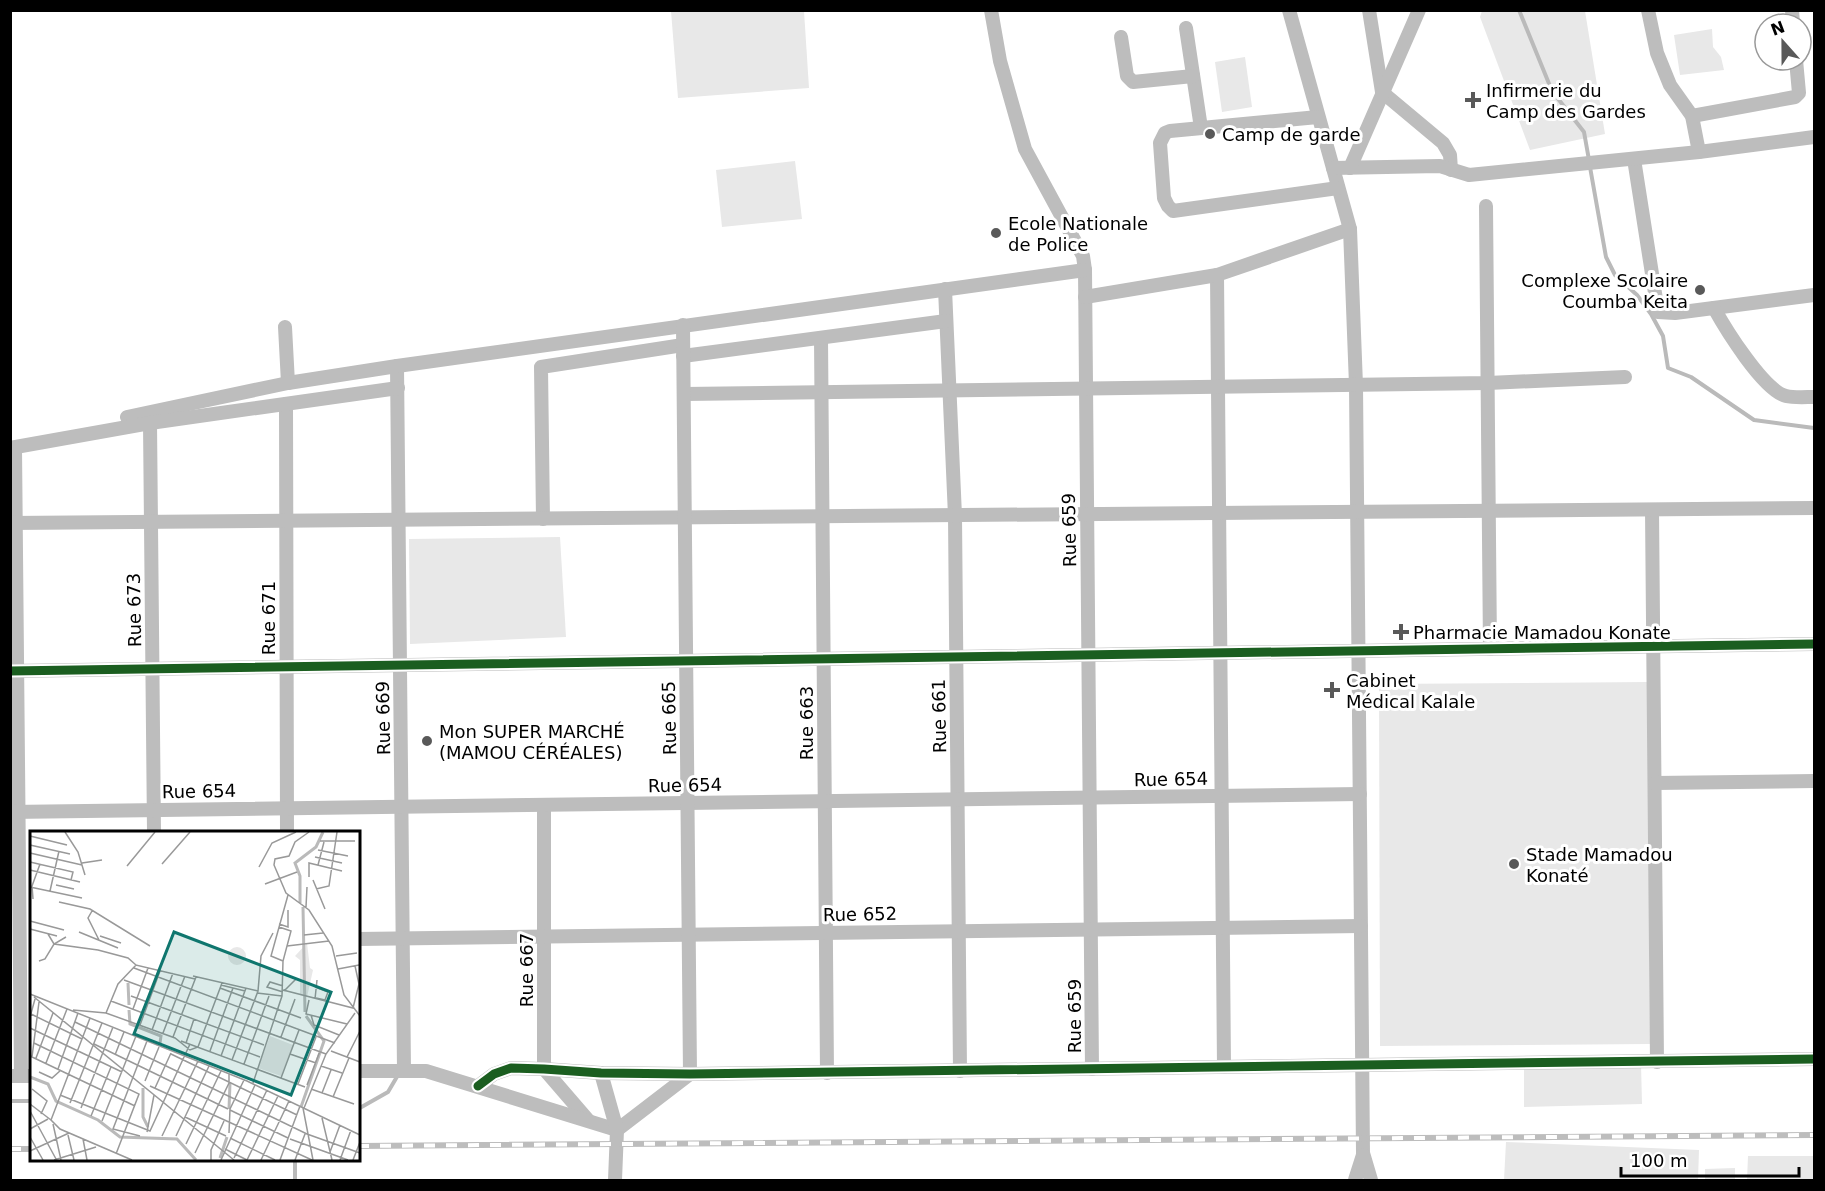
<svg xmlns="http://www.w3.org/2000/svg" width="1825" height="1191" viewBox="0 0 1825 1191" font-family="'DejaVu Sans',sans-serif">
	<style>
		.green { fill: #e8e8e8 }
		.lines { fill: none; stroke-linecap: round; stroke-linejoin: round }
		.stream { stroke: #bababa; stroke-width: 4 }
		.minor { stroke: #bdbdbd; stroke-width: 14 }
		.rail-casing { stroke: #bdbdbd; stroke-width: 6 }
		.rail { stroke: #fff; stroke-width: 4; stroke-dasharray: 11; stroke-linecap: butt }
		.cycleway-casing { stroke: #fff; stroke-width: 13 }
		.cycleway { stroke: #1b5e20; stroke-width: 9 }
		.poi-dot { fill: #595959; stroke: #fff; stroke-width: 2 }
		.labels { text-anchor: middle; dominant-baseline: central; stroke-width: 6; stroke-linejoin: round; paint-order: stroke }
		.poi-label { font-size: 18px; fill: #000; stroke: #fff; text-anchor: start }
		.street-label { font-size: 18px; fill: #000; stroke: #fff }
		.inset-river { fill: none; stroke: #bababa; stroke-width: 3 }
		.inset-road { fill: none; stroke: #999; stroke-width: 1.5 }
		.view { fill: #0f766e; fill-opacity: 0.15; stroke: #0f766e; stroke-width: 3 }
		.inset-edge { fill: none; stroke: #000; stroke-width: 3 }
	</style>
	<rect width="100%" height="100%" fill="#fff"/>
	<!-- green -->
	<g class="green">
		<polygon points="671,11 804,11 809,88 678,98"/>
		<polygon points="1482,11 1585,11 1605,134 1530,150 1480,17"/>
		<polygon points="1712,29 1713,47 1721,57 1724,70 1680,75 1674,35"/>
		<polygon points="1245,57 1252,107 1222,112 1215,62"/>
		<polygon points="795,161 802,219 722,227 716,170"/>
		<polygon points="560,537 566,637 410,644 409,539"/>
		<polygon points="1648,682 1650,1044 1380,1046 1379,684"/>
		<polygon points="1641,1064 1642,1104 1524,1107 1524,1066"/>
		<polygon points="1506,1142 1699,1150 1698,1180 1504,1180"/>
		<polygon points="1748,1156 1814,1156 1814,1180 1747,1180"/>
		<polygon points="1735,1168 1735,1180 1705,1180 1705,1169"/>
	</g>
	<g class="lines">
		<!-- stream -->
		<g class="stream">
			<polyline points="1519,10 1552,91 1584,132 1589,160"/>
			<polyline points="1590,167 1606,257 1615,275 1637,295 1651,314 1663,336 1668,368 1691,377 1754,420 1814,428"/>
			<polyline points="10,1101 32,1101"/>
			<polyline points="358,1109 388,1092 398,1075"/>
			<polyline points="295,1160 295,1180"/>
		</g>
		<!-- minor -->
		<g class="minor">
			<polyline points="991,10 1000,61 1025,149 1083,256 1085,270 1092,1069"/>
			<polyline points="1289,10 1350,229 1356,385 1363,1153 1371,1180"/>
			<polyline points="1369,10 1382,92 1443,143 1450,155 1451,170"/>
			<polyline points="1648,10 1657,53 1670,85 1692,116 1699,152"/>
			<polyline points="1792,10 1793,24"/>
			<polyline points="1186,28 1201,128"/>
			<polyline points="1121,37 1127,76 1133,82 1193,76"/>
			<polyline points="1692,116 1795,97 1799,93 1796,60"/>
			<polyline points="1318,117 1170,131 1165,133 1160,143 1164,198 1168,206 1173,211 1338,188"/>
			<polyline points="1634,159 1658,312 1675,313 1814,295"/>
			<polyline points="1333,168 1440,166 1469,175 1699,152 1814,137"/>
			<polyline points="1350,168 1419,10"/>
			<polyline points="1486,206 1490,649"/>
			<polyline points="1217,275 1224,1067"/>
			<polyline points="945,289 955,516 960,1071"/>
			<polyline points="1085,297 1217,275 1350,229"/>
			<path d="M1714,308C1725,328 1763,390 1786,396C1794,398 1806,397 1814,397"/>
			<polyline points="285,327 288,383"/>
			<polyline points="821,338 827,1073"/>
			<polyline points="683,356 946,321"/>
			<polyline points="397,366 404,1071"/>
			<polyline points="684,394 1488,383 1625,377"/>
			<polyline points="286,404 287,832"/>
			<polyline points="127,417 288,383 397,366 1085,270"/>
			<polyline points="150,423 154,832"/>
			<polyline points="10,448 150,423 398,388"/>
			<polyline points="15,448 21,1076"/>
			<polyline points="1652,510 1657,1062"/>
			<polyline points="543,519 541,367 683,345"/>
			<polyline points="10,523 1814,508"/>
			<polyline points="10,671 1814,644"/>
			<polyline points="1655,783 1814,781"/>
			<polyline points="544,805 544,1069 588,1120"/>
			<polyline points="10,812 1360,794"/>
			<polyline points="358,939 1361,926"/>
			<polyline points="358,1071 426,1071 617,1130 690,1074 683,325"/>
			<polyline points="601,1073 617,1130 615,1180"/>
			<polyline points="10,1076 32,1076"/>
			<polyline points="478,1086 494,1074 511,1068 544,1069 601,1073 690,1074 1814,1059"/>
			<polyline points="1355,1180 1363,1155"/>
		</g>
		<!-- rail casing -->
		<g class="rail-casing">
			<g id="rail">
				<polyline points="358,1146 1814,1135"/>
				<polyline points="10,1149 32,1149"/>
			</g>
		</g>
		<!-- rail -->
		<use href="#rail" class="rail"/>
		<!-- cycleway casing -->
		<g class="cycleway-casing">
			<g id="cycleway">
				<polyline points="10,671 1814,644"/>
				<polyline points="478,1086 494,1074 511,1068 544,1069 601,1073 690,1074 1814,1059"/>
			</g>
		</g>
		<!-- cycleway -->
		<use href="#cycleway" class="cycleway"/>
	</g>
	<!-- markers -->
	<g class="poi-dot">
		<path d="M1470 91h6v6h6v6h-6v6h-6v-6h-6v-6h6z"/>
		<circle cx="1210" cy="134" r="6"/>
		<circle cx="996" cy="233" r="6"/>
		<circle cx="1700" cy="290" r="6"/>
		<path d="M1398 623h6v6h6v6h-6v6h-6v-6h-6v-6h6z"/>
		<path d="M1329 681h6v6h6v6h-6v6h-6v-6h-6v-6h6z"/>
		<circle cx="427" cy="741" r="6"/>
		<circle cx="1514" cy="864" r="6"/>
	</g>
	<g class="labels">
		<!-- poi labels -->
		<g class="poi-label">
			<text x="1486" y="90">Infirmerie du<tspan x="1486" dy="21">Camp des Gardes</tspan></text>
			<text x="1222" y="134">Camp de garde</text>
			<text x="1008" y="223">Ecole Nationale<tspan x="1008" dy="21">de Police</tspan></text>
			<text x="1688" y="280" text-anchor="end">Complexe Scolaire<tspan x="1688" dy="21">Coumba Keita</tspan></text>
			<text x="1413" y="632">Pharmacie Mamadou Konate</text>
			<text x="1346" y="680">Cabinet<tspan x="1346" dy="21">Médical Kalale</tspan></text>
			<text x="439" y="731">Mon SUPER MARCHÉ<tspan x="439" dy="21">(MAMOU CÉRÉALES)</tspan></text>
			<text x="1526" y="854">Stade Mamadou<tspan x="1526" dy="21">Konaté</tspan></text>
		</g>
		<!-- street labels -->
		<g class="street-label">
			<text transform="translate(1069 530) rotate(-91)">Rue 659</text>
			<text transform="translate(134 610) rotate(-91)">Rue 673</text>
			<text transform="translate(268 618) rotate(-90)">Rue 671</text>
			<text transform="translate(939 716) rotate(-91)">Rue 661</text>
			<text transform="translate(383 718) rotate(-91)">Rue 669</text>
			<text transform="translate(669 718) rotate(-91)">Rue 665</text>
			<text transform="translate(806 723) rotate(-90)">Rue 663</text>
			<text transform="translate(1171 779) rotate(-1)">Rue 654</text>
			<text transform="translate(685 785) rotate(-1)">Rue 654</text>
			<text transform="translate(199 791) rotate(-1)">Rue 654</text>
			<text transform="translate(860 914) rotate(-1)">Rue 652</text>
			<text transform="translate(526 970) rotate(-90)">Rue 667</text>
			<text transform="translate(1074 1016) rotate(-90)">Rue 659</text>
		</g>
	</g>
	<!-- overview -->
	<g transform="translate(30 831)">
		<rect width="330" height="330" fill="#fff"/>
		<path d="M277,112L280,137L283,139L277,166L270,164V129L265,125ZM198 125a9 9 0 1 1 18 0a9 9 0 1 1-18 0ZM240,205L263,214L251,245L228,237Z" fill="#e8e8e8"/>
		<path class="inset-river" d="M270,72V45L265,32L286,16L293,1M273,76L275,181M98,152L99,174M99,179L100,193L131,205L130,212M0,246L18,253L26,270L68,289L90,306L147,308L166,329M113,257V286L118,296M271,276L294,210L276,185M199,278L200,252M190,327L197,306"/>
		<path class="inset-road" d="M35,1L48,21L55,44M279,1L265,11L259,25L245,28L244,34L256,62L279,79L302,115L314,164L330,185M0,5L37,14M290,10H325M0,14L40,23M288,19L318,25M0,22L52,34M285,26L312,32M0,31L43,41L41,49M52,32L72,29M132,33L160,1M288,34L294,11M97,35L125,1M229,36L242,12L266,1M0,39L50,51M279,46V32L312,40M283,49L295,78M235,53L267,41M26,54L44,58M0,56L52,67M286,58L299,55L307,1M20,60L29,20M3,68L2,55L10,33M29,71L60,78L120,115M276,76L277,56M62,80L58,87L69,109M0,90L34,99M249,93L258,96V79M0,98L27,105M49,101L88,117M18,103L24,113L68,119L98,127L106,134M274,104L293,102M70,105L91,112M257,115L299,110M306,125L327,122M9,130L15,128L24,113L36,106M253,130L241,125L258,64M104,137L305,212M308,138L329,134M163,145L228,160M94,149L296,223M191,154L215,160M285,156L298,161L295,169L286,167M190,157L271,187M253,159L323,177L329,153L325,135M254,160L266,148L254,143M253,161L237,156L240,151L253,155M227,162L252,165M0,163L217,250L330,304M101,165L234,214M4,166L204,329M285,168L287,149M279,169L276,183L317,193M81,170L230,226M103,178L118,137M43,179L76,182L145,207L160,219L168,216L192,152M76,182L88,153L106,134L165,148M1,183L52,208M281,184L284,194L309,204M0,186L5,168M60,187L21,289L30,298L102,329M45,191L277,303L330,322M110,194L130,140M0,197L92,241M122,199L143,142M133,202L155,145M143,206L166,146M251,206L265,168M151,210L275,256M4,212L109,263L86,323M156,212L164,188M64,213L198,278M180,220L203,157M301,220L330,231M141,223L267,284M260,223L286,232M85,224L94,201M0,225L105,275M191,225L216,157M2,226L9,171M317,226L330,200M6,227L23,182M202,229L228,160L231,125L243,102M16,232L37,178M214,233L239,165M291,235L312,242M28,238L48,182M9,241L22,247L31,239M251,247L269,199M115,250L129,216M223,252L252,165L253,130L261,100L249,96M268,253L286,206M277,254L290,220M120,255L282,329M125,257L141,222M2,258L17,270L11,283M281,258L324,273M292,262L301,239M30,264L120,300L160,213M303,266L319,227M40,272L72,192M0,273L21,289M51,277L83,196M273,277L283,329M274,277L296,223L325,182M200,279L258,307M0,280L26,328M61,285L81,236M155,286L196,305M292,287L302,329M72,290L106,205M23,293L31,329M0,298L18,288M117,301L124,264M199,302L200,278L214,249M38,304L44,329M110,305L83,298L117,210M132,305L168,230M146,305L179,235M0,306L13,329M200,307L245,329M53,308L57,329M260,308L318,329M156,313L191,240M195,318L217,329M0,320L39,302M300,321L310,294M165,322L199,252V243M204,327L237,259M24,329L66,316M181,329V319L194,290M191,329L225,254M217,329L248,265M231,329L259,270M250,329L270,275M265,329L275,303M310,329L321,299M323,329L330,311"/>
		<path class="view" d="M144,101L301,161L261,264L104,203Z"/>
		<rect width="330" height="330" class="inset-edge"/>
	</g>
	<!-- border -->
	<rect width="1825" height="1191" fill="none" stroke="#000000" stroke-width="24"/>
	<!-- north arrow -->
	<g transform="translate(1783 42) rotate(339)"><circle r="28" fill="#ffffff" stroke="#999999" stroke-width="1.5"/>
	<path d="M0-4.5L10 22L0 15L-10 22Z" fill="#595959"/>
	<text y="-9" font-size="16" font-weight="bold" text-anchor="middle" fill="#000000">N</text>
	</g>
	<!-- scale -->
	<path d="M1621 1167v9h178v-9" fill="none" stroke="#000000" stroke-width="3"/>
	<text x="1630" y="1167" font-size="18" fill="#000000" stroke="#ffffff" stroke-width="4.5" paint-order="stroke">100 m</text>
</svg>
